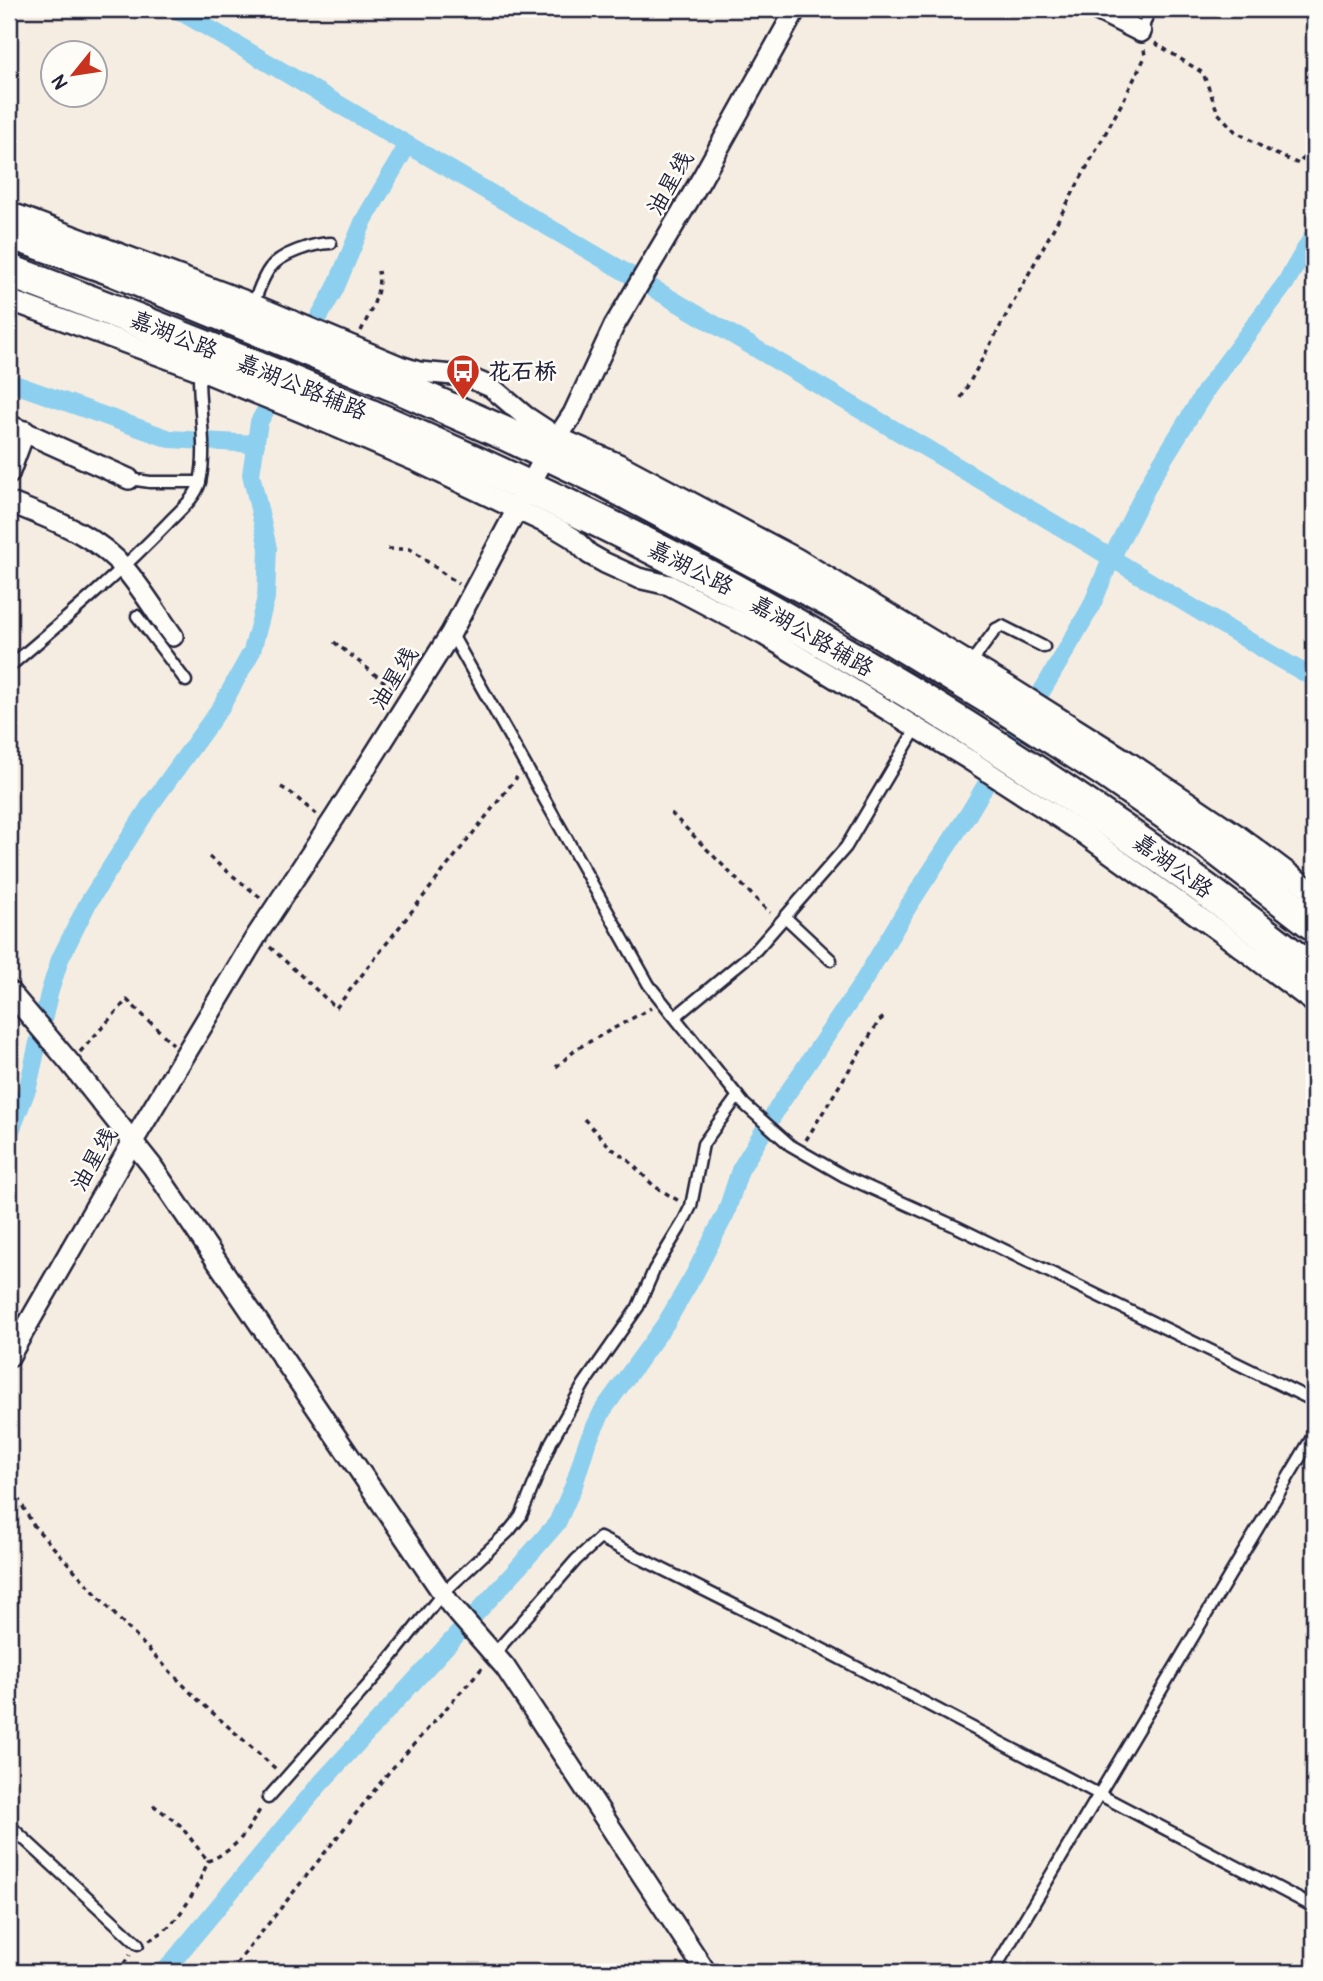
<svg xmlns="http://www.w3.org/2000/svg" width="1323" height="1981" viewBox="0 0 1323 1981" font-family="Pangolin,'LXGW WenKai TC',sans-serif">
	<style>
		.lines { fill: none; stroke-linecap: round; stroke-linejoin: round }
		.canal { stroke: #8dcfee; stroke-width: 18 }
		.service-casing { stroke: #22223b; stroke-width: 15 }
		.minor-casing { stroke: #22223b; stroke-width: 24 }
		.primary-casing { stroke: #22223b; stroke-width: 37 }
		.path { stroke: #22223b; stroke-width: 3.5; stroke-dasharray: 5 5; stroke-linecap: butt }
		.service { stroke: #fdfcf7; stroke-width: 10 }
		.minor { stroke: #fdfcf7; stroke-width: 19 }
		.primary { stroke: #fdfcf7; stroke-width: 32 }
		.labels { text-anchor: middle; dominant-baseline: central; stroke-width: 5; stroke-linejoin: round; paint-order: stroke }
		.street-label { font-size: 23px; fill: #22223b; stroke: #fdfcf7 }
		.poi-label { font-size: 23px; font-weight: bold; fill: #22223b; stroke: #fdfcf7; text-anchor: start }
	</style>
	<rect width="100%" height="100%" fill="#f6ede2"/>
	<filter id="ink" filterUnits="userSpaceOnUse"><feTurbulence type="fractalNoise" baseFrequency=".0143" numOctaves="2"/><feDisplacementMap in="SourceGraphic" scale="14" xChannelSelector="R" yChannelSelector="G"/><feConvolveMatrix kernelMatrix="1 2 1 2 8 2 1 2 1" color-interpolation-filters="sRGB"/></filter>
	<g filter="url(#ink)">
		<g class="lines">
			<!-- canal -->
			<g class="canal">
				<path d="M176,9C458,176 740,342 1023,505C1121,562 1215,624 1314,678"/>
				<polyline points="9,382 170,439 256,444"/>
				<polyline points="9,1136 28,1087 49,994 60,959 88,903 149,807 221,707 252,651 266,598 268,548 251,474 259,422 335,289 364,220 407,146"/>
				<polyline points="164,1972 319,1785 518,1568 557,1523 574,1485 587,1443 603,1410 666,1323 694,1275 726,1213 740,1170 780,1104 861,985 909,905 969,813 1064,654 1091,607 1112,557 1153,476 1208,387 1285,284 1314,234"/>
			</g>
			<!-- service casing -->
			<g class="service-casing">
				<g id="service">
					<polyline points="1141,32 1150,9"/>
					<path d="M253,304C258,293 262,278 270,268C280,254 314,243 331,243"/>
					<polyline points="129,479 150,482 200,482"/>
					<polyline points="137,616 186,681"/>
					<polyline points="451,633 649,985 744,1104 790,1145 844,1176 957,1227 1314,1401"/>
					<polyline points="970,664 996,629 1002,626 1044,647"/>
					<path d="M9,667C63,621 118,575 167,524C178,512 196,498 200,482C208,445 198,408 199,370"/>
					<polyline points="785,917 831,960"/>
					<polyline points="675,1017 756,950 846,847 917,727"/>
					<polyline points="494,1654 576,1560 600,1538 820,1648 1314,1907"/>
					<polyline points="268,1798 383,1668 442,1594 509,1531 521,1516 551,1442 584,1384 638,1307 654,1270 682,1224 691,1206 703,1144 738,1096"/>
					<polyline points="9,1825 138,1944"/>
					<polyline points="993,1972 1314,1434"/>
				</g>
			</g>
			<!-- minor casing -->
			<g class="minor-casing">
				<g id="minor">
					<polyline points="1095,9 1141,32"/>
					<polyline points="9,212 243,300 400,366 419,372 465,376 491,387 525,416 557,437 621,465 796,558 1008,686 1129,762 1239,836 1314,892"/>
					<polyline points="9,300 199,370 301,412 413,460 558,529 573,538 589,554 605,563 638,578 669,585 764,635 968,759 1081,832 1223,934 1314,1003"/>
					<polyline points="9,425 129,479"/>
					<polyline points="9,474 25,431"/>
					<path d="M9,502C50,519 96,534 125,569C143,590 157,614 173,636"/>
					<polyline points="9,991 70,1063 152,1166 450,1604 505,1667 706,1972"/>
					<polyline points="9,1357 132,1143 257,935 335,817 451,633 547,453 573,414 614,326 702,178 796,9"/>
				</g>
			</g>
			<!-- primary casing -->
			<g class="primary-casing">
				<g id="primary">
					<polyline points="9,232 107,267 399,387 506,434 603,480 832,602 998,703 1105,771 1212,845 1314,924"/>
					<path d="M9,271C235,356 459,448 675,559C755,600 832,646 909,692C1050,778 1186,870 1314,973"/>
				</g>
			</g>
			<!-- path -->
			<g class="path">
				<polyline points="1155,43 1203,73 1218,113 1235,131 1269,151 1299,164 1314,143"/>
				<path d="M361,331C370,312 382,293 378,271"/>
				<polyline points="961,398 1123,101 1145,57 1144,48"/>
				<polyline points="388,549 410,549 458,584"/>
				<polyline points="334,642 396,691"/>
				<polyline points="281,787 291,793 317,815"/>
				<polyline points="671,813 770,913"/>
				<polyline points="209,857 261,898"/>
				<polyline points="270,947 336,1008 517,777"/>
				<polyline points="80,1052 127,1000 173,1044"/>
				<polyline points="556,1067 578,1048 651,1008"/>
				<polyline points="584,1119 611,1148 627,1159 654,1186 679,1201"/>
				<polyline points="806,1140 879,1021 885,1016"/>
				<polyline points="9,1492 19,1500 34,1526 118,1618 196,1698 276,1769"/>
				<polyline points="153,1805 180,1825 208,1861"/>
				<path d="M149,1940C178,1927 197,1889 208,1861C236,1850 246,1833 261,1808"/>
				<polyline points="118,1972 130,1955"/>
				<polyline points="230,1972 389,1772 483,1667"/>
			</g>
			<!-- service -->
			<use href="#service" class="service"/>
			<!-- minor -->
			<use href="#minor" class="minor"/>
			<!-- primary -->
			<use href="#primary" class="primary"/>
		</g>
	</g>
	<!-- icons -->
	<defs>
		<g id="bus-pin" transform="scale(1.75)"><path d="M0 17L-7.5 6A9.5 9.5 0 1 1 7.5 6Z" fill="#c8321e" stroke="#fdfcf7"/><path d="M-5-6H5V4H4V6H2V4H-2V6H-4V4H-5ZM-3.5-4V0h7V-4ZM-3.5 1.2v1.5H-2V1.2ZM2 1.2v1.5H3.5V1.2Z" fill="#fff"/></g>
	</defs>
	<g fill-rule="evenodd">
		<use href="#bus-pin" x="463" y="371"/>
	</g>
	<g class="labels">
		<!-- street labels -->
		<g class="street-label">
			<text transform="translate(670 183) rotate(-60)">油星线</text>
			<text transform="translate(174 335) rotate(22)">嘉湖公路</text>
			<text transform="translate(302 387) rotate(22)">嘉湖公路辅路</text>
			<text transform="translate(691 568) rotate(27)">嘉湖公路</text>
			<text transform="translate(812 636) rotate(30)">嘉湖公路辅路</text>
			<text transform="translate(394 678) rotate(-58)">油星线</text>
			<text transform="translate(1173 866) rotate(36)">嘉湖公路</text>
			<text transform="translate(94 1159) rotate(-60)">油星线</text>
		</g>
		<!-- poi labels -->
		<g class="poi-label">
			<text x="488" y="371">花石桥</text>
		</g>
	</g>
	<!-- margin -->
	<rect width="1323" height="1981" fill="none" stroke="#fdfcf7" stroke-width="35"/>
	<rect x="18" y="18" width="1288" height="1946" fill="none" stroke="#22223b" stroke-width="2.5" filter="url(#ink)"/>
	<!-- north arrow -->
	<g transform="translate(74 74) rotate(240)"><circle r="33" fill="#fdfcf7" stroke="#a5a5ac" stroke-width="2"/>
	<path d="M0-5L12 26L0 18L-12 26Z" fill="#c8321e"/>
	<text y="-10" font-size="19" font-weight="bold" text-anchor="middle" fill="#22223b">N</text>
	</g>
</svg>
